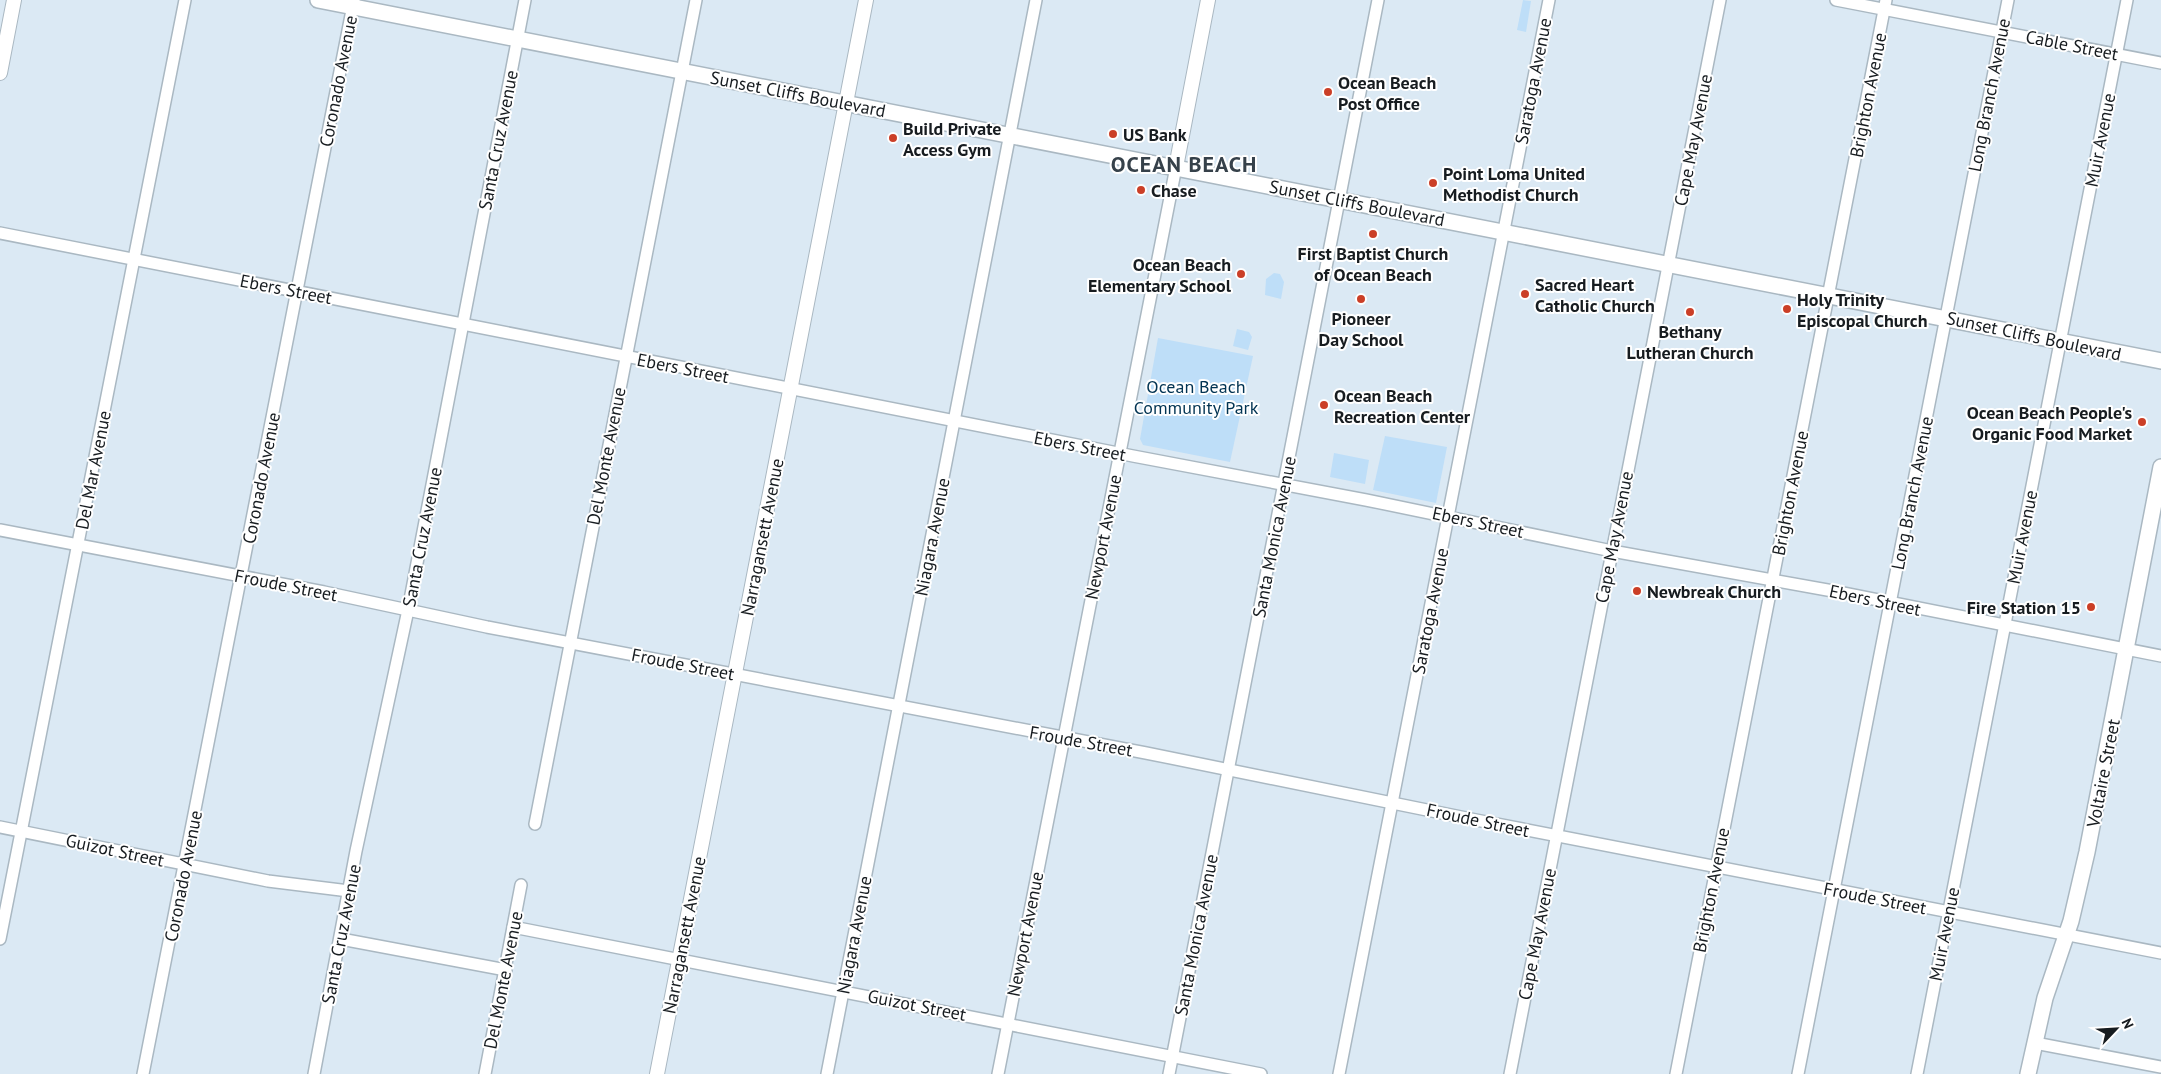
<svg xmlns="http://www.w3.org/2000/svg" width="2161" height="1074" viewBox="0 0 2161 1074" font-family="'PT Sans',sans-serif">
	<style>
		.green { fill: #bedef8 }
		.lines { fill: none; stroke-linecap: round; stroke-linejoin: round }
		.minor-casing { stroke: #aab8c2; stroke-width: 14 }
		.tertiary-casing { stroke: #aab8c2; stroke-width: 16 }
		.secondary-casing { stroke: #aab8c2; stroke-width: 18 }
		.minor { stroke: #fff; stroke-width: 11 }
		.tertiary { stroke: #fff; stroke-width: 14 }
		.secondary { stroke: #fff; stroke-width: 15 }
		.poi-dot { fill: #cb3f27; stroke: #fff; stroke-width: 2 }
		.labels { text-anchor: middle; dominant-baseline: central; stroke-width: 4; stroke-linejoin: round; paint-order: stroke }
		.street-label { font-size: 18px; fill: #171c20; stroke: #fff }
		.poi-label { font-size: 18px; font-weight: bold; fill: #171c20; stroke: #fff; text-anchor: start }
		.park-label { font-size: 18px; fill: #013352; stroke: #fff }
		.district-label { font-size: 22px; font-weight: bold; letter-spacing: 1px; fill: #36414a; stroke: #fff }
	</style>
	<rect width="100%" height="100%" fill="#dbe9f4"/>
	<!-- green -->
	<g class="green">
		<polygon points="1523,0 1531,1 1526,32 1517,30"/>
		<polygon points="1274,273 1280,274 1284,282 1281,299 1265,295 1266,279"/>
		<polygon points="1237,329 1249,332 1252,337 1248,350 1233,346"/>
		<polygon points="1158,338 1253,356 1230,462 1143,445 1140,439"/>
		<polygon points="1385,436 1447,447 1436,503 1373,490"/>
		<polygon points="1334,453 1369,460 1365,484 1330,477"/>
	</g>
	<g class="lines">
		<!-- minor casing -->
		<g class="minor-casing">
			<g id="minor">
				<polyline points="1836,0 2161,63"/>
				<polyline points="0,233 1133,456 1366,500 1612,551 1833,591 2161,656"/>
				<polyline points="0,530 324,592 487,627 1146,753 1476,820 2161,953"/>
				<polyline points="535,824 696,0"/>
				<polyline points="0,827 268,881 349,891"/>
				<polyline points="513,927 1261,1074"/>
				<polyline points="0,939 185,0"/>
				<polyline points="341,939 506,970"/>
				<polyline points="2035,1043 2161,1067"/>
				<polyline points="143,1074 354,0"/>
				<polyline points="314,1074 356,851 408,610 525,0"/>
				<polyline points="485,1074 521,885"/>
				<polyline points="827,1074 1036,0"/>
				<polyline points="998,1074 1176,167"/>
				<polyline points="1169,1074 1378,0"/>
				<polyline points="1339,1074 1549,0"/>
				<polyline points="1510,1074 1720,0"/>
				<polyline points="1676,1074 1886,0"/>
				<polyline points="1798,1074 2008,0"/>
				<polyline points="1917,1074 2127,0"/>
			</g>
		</g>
		<!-- tertiary casing -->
		<g class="tertiary-casing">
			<g id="tertiary">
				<polyline points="0,73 14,0"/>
				<polyline points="1176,167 1208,0"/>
				<polyline points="657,1074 866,0"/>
			</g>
		</g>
		<!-- secondary casing -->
		<g class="secondary-casing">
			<g id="secondary">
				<polyline points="318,0 2161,361"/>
				<polyline points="2028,1074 2045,998 2071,921 2087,852 2161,467"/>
			</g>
		</g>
		<!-- minor -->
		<use href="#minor" class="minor"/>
		<!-- tertiary -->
		<use href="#tertiary" class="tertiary"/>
		<!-- secondary -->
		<use href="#secondary" class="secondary"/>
	</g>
	<!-- markers -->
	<g class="poi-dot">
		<circle cx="1328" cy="92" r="5"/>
		<circle cx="1113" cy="134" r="5"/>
		<circle cx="893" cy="138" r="5"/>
		<circle cx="1433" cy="183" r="5"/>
		<circle cx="1141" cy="190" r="5"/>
		<circle cx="1373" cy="234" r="5"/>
		<circle cx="1241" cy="274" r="5"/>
		<circle cx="1525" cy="294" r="5"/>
		<circle cx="1361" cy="299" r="5"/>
		<circle cx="1787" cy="309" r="5"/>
		<circle cx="1690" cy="312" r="5"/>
		<circle cx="1324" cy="405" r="5"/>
		<circle cx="2142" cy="422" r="5"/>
		<circle cx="1637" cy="591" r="5"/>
		<circle cx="2091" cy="607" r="5"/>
	</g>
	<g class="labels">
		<!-- street labels -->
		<g class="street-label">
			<text transform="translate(2072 45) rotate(11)">Cable Street</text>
			<text transform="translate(338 81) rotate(-79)">Coronado Avenue</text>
			<text transform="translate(1533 81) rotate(-79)">Saratoga Avenue</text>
			<text transform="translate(798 94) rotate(11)">Sunset Cliffs Boulevard</text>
			<text transform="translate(1868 95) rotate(-79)">Brighton Avenue</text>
			<text transform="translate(1989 95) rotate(-79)">Long Branch Avenue</text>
			<text transform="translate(498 140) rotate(-79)">Santa Cruz Avenue</text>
			<text transform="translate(1693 140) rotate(-79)">Cape May Avenue</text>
			<text transform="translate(2100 140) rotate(-79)">Muir Avenue</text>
			<text transform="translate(1357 203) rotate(11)">Sunset Cliffs Boulevard</text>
			<text transform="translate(286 289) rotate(11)">Ebers Street</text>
			<text transform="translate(2034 336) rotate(12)">Sunset Cliffs Boulevard</text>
			<text transform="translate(683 368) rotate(11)">Ebers Street</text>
			<text transform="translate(1080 446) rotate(11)">Ebers Street</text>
			<text transform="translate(606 456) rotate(-79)">Del Monte Avenue</text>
			<text transform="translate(93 470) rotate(-79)">Del Mar Avenue</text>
			<text transform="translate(261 478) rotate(-79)">Coronado Avenue</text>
			<text transform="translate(1790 493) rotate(-79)">Brighton Avenue</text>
			<text transform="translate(1912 493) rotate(-79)">Long Branch Avenue</text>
			<text transform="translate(1478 522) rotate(12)">Ebers Street</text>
			<text transform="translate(422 537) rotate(-79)">Santa Cruz Avenue</text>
			<text transform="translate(762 537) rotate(-79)">Narragansett Avenue</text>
			<text transform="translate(932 537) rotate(-79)">Niagara Avenue</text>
			<text transform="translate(1103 537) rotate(-79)">Newport Avenue</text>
			<text transform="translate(1274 537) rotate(-79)">Santa Monica Avenue</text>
			<text transform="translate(1614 537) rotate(-79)">Cape May Avenue</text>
			<text transform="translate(2022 537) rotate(-79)">Muir Avenue</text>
			<text transform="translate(286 585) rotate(11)">Froude Street</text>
			<text transform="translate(1875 600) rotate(12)">Ebers Street</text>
			<text transform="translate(1430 611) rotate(-79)">Saratoga Avenue</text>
			<text transform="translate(683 664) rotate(11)">Froude Street</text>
			<text transform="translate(1081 741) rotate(10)">Froude Street</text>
			<text transform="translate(2103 773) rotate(-79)">Voltaire Street</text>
			<text transform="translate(1478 820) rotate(12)">Froude Street</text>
			<text transform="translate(115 850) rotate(12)">Guizot Street</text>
			<text transform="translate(183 876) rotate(-79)">Coronado Avenue</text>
			<text transform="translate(1711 890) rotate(-79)">Brighton Avenue</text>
			<text transform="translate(1875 898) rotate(11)">Froude Street</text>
			<text transform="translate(341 934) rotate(-79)">Santa Cruz Avenue</text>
			<text transform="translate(1025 934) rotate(-79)">Newport Avenue</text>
			<text transform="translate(1537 934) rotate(-79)">Cape May Avenue</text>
			<text transform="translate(1944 934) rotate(-79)">Muir Avenue</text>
			<text transform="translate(684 935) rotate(-79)">Narragansett Avenue</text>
			<text transform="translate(854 935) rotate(-79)">Niagara Avenue</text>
			<text transform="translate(1196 935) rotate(-79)">Santa Monica Avenue</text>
			<text transform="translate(503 980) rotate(-79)">Del Monte Avenue</text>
			<text transform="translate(917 1005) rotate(11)">Guizot Street</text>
		</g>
		<!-- poi labels -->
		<g class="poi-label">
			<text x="1338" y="82">Ocean Beach<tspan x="1338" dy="21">Post Office</tspan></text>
			<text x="903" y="128">Build Private<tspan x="903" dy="21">Access Gym</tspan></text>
			<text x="1123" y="134">US Bank</text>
			<text x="1443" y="173">Point Loma United<tspan x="1443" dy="21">Methodist Church</tspan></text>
			<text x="1151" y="190">Chase</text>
			<text x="1373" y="253" text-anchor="middle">First Baptist Church<tspan x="1373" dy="21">of Ocean Beach</tspan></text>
			<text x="1231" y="264" text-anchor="end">Ocean Beach<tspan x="1231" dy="21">Elementary School</tspan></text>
			<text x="1535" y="284">Sacred Heart<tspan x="1535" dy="21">Catholic Church</tspan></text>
			<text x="1797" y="299">Holy Trinity<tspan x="1797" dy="21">Episcopal Church</tspan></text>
			<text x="1361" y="318" text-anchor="middle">Pioneer<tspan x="1361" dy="21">Day School</tspan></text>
			<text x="1690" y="331" text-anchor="middle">Bethany<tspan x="1690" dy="21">Lutheran Church</tspan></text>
			<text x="1334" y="395">Ocean Beach<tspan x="1334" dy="21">Recreation Center</tspan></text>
			<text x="2132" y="412" text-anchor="end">Ocean Beach People's<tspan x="2132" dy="21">Organic Food Market</tspan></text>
			<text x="1647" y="591">Newbreak Church</text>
			<text x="2081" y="607" text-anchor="end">Fire Station 15</text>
		</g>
		<!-- park labels -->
		<g class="park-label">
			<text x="1196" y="386">Ocean Beach<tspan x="1196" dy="21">Community Park</tspan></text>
		</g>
		<!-- district labels -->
		<g class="district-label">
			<text x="1184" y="164">OCEAN BEACH</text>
		</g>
	</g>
	<!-- north arrow -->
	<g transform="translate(2116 1029) rotate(65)" stroke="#ffffff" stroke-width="4" paint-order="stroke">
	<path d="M0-4L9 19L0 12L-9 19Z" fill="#171c20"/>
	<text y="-8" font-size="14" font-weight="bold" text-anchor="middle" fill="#171c20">N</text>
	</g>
</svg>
